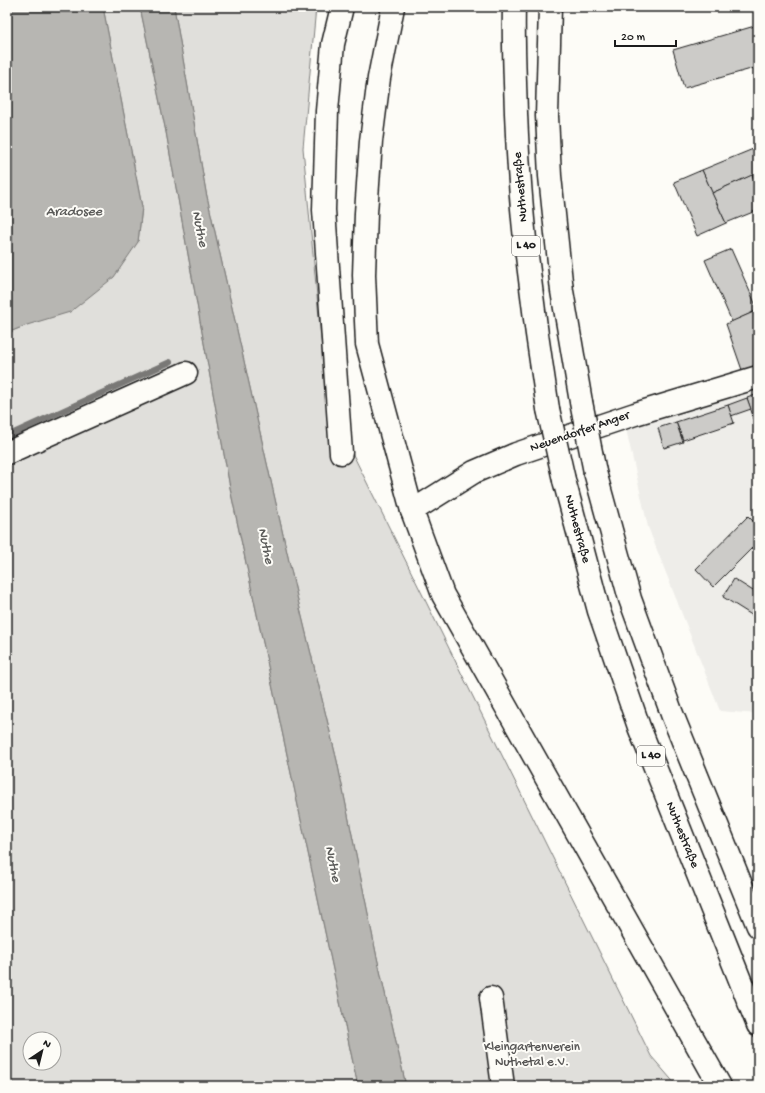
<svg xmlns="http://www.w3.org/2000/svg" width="765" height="1093" viewBox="0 0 765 1093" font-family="'Gochi Hand',sans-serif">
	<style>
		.built { fill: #eeede9 }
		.green { fill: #e0dfdb; stroke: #7e7e7c; fill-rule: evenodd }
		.water { fill: #b7b6b2; stroke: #797876 }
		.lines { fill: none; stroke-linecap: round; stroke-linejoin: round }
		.stream { stroke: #797876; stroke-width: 6 }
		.building { fill: #cccbc8; stroke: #1c1c1c }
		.minor-casing { stroke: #1c1c1c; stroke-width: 25 }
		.highway-casing { stroke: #1c1c1c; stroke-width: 25 }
		.minor { stroke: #fdfcf7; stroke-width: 22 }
		.highway { stroke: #fdfcf7; stroke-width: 22 }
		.highway-bridge-casing { stroke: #1c1c1c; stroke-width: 25; stroke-linecap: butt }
		.highway-bridge { stroke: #fdfcf7; stroke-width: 22 }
		.labels { text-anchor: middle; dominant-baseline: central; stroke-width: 4; stroke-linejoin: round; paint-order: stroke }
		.shield { fill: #fdfcf7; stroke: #605f5e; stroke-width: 1 }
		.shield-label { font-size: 12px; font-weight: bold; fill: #1c1c1c }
		.street-label { font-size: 13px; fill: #1c1c1c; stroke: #fdfcf7 }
		.park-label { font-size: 13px; fill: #575655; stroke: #fdfcf7 }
		.water-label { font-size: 14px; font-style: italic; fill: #5a5a58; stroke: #fdfcf7 }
	</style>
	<rect width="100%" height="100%" fill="#fdfcf7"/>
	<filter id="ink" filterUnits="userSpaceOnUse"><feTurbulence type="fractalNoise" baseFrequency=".025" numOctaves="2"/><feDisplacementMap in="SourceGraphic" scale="8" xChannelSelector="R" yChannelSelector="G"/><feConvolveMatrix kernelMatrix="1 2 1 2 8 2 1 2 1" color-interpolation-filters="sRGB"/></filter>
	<g filter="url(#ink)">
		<!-- built -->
		<polygon class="built" points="758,389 758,714 720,711 648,527 626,429"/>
		<!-- green -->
		<g class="green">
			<path d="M103,7H140L166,132L231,493L358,1086H7V333L27,325L138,242L142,207ZM30,1039H54V1063H30Z"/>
			<polygon points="174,7 316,7 303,148 327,402 651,1056 677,1086 406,1086 376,953 337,761 295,588 206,192"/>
		</g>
		<!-- water -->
		<g class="water">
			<polygon points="7,7 103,7 142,207 138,242 114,277 70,312 27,325 7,333"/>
			<polygon points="140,7 174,7 206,192 295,588 337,761 376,953 406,1086 358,1086 231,493 166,132"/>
		</g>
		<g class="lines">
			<!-- stream -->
			<polyline class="stream" points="7,436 170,362"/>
		</g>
		<!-- building -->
		<g class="building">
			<polygon points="758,25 758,67 684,88 673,50"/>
			<polygon points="758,147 758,173 712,193 702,170"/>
			<polygon points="702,170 726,223 697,236 674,182"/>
			<polygon points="758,173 758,189 752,175"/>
			<polygon points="752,175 758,189 758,210 726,223 712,193"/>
			<polygon points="731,249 758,310 732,322 705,260"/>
			<polygon points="758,310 758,365 742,370 726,324"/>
			<polygon points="758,394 758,431 747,398"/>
			<polygon points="747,398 751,409 731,416 728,405"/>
			<polygon points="728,405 734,423 683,440 676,422"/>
			<polygon points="676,422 683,442 664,448 658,428"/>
			<polygon points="748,516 758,526 758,542 713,587 696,569"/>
			<polygon points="734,579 758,594 758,619 723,597"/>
		</g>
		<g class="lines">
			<!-- minor casing -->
			<g class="minor-casing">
				<g id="minor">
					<polyline points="7,453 186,373"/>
					<polyline points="341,453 324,210 327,111 333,44 342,7"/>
					<polyline points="412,511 474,472 516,454 635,414 758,377"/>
					<polyline points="491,998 503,1086"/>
				</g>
			</g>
			<!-- highway casing -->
			<g class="highway-casing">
				<g id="highway">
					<polyline points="393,7 379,78 371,141 366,213 364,275 367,344 412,511 443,595 720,1086"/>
					<path d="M514,7C513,42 515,78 516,113C518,161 521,208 527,256C533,307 540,358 548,409"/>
					<polyline points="550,7 547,116 550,176 562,291 581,402"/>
					<polyline points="595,472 630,599 672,714 758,926"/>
					<polyline points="564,480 599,611 639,727 758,1025"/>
				</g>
			</g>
			<!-- minor -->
			<use href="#minor" class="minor"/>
			<!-- highway -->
			<use href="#highway" class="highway"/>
			<!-- highway-bridge casing -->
			<g class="highway-bridge-casing">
				<g id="highway-bridge">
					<polyline points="581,402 595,472"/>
					<polyline points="548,409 564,480"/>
				</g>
			</g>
			<!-- highway-bridge -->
			<use href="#highway-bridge" class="highway-bridge"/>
		</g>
	</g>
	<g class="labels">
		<!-- shield labels -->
		<g class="shield">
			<rect x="512" y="236" width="28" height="20" rx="3"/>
			<rect x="637" y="746" width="28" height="20" rx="3"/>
		</g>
		<g class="shield-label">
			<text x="526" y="246">L 40</text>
			<text x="651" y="756">L 40</text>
		</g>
		<!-- street labels -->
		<g class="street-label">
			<text transform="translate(521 187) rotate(-95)">Nuthestraße</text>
			<text transform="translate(580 432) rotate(-19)">Neuendorfer Anger</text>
			<text transform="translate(577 529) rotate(75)">Nuthestraße</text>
			<text transform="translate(682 835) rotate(68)">Nuthestraße</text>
		</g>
		<!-- park labels -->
		<g class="park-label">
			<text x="532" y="1047">Kleingartenverein<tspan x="532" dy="15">Nuthetal e.V.</tspan></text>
		</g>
		<!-- water labels -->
		<g class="water-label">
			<text x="74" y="212">Aradosee</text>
			<text transform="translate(199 229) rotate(78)">Nuthe</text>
			<text transform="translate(265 546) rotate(78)">Nuthe</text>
			<text transform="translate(332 864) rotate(78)">Nuthe</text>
		</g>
	</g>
	<!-- margin -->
	<rect width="765" height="1093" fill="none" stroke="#fdfcf7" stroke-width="24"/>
	<rect x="12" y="12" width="741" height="1069" fill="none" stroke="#1c1c1c" stroke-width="1.5" filter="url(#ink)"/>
	<!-- north arrow -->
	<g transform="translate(42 1051) rotate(35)"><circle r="19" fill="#fdfcf7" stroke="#a3a29f"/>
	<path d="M0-3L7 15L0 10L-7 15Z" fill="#1c1c1c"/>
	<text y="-6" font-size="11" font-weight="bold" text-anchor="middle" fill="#1c1c1c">N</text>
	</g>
	<!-- scale -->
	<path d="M615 40v6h61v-6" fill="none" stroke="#1c1c1c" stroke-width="2"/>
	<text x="621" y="40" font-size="12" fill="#1c1c1c" stroke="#fdfcf7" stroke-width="3" paint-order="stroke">20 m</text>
</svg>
